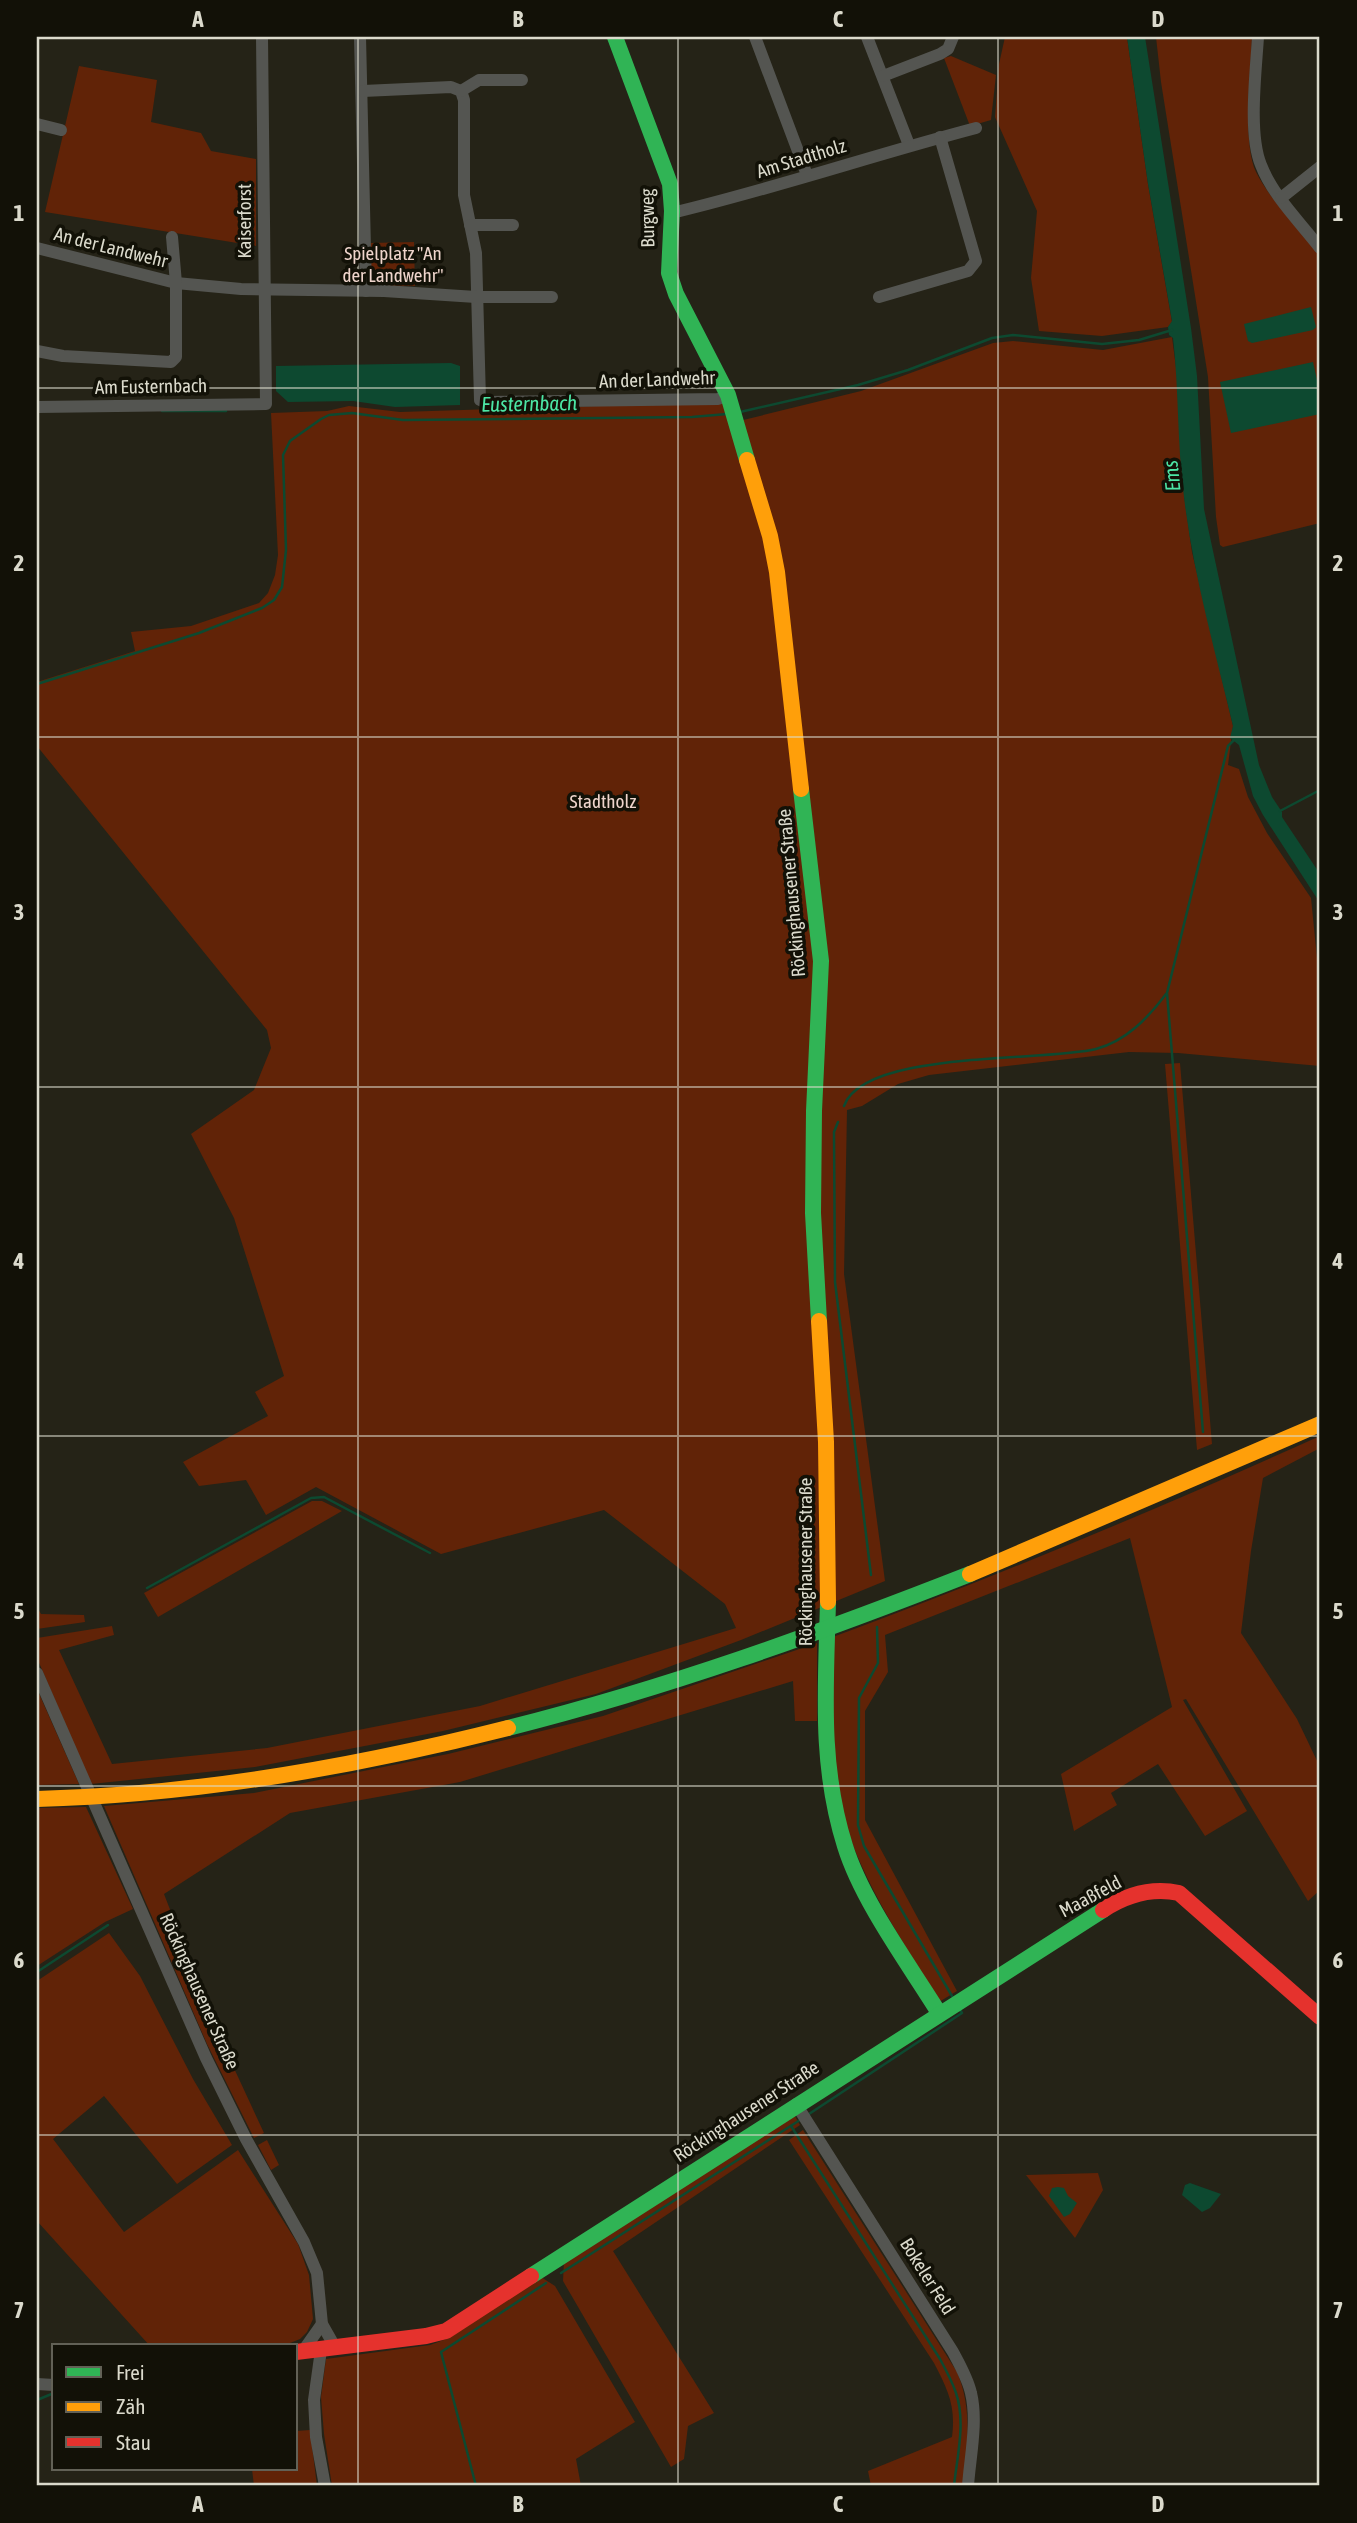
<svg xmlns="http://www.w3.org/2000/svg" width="1357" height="2523" viewBox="0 0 1357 2523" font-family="'Asap Condensed',sans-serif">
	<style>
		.green { fill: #612307 }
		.water { fill: #0d4930 }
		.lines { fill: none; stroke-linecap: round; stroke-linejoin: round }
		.stream { stroke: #0d4930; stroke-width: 2.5 }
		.street { stroke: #545551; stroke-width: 12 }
		.fast { stroke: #30b455; stroke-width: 16 }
		.slow { stroke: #ff9f0a; stroke-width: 16 }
		.jam { stroke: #e5322d; stroke-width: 16 }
		.grid { fill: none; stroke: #dbdacc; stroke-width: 2; stroke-opacity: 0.55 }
		.labels { text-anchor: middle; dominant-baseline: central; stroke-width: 7; stroke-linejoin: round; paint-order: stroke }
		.street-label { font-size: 19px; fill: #dbdacc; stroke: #121107 }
		.park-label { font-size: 19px; fill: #efd5cc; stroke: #121107 }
		.water-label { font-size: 21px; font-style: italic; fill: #4ce6a5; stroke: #121107 }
		.neatline { fill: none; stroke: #dbdacc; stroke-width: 2.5 }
		.grid-label { font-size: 23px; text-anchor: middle; font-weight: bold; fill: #dbdacc }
	</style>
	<rect width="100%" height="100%" fill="#252317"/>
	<!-- green -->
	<g class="green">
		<polygon points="1005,37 1127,37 1148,184 1172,322 1168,327 1102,336 1039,331 1031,278 1037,211 995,117 999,64"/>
		<path d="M1156,37H1252C1251,71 1242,142 1256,172C1271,202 1299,227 1320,252V523L1223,547L1220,545L1216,517L1208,377L1161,82Z"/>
		<polygon points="951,56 996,75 991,120 970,126 944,58"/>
		<polygon points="79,66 157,80 151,122 201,133 211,151 256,159 256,246 45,212"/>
		<polygon points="414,242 415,286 377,285 371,280 370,243"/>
		<polygon points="1172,337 1178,383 1184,495 1192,552 1233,726 1228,765 1239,769 1248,797 1267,833 1311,898 1320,988 1320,1066 1178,1053 1129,1052 929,1075 898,1084 862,1106 847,1110 844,1274 885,1581 741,1640 596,1694 443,1731 255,1767 91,1784 37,1658 37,1638 112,1626 114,1635 59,1650 112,1764 267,1748 480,1706 736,1628 725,1604 604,1510 441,1554 316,1487 266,1515 246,1480 199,1486 183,1462 268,1416 255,1392 284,1376 234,1218 191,1134 254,1090 271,1048 267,1030 37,746 37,682 135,651 131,632 191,626 259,603 268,593 275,575 278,555 271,413 327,411 349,406 400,412 724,402 731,423 861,391 993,343 1013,341 1103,350"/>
		<polygon points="1180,1063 1212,1444 1197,1450 1165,1064"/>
		<path d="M1320,1436V1448L1263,1478L1251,1551L1241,1633L1297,1719L1320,1767V1890L1308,1901L1186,1699L1183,1700L1247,1811L1205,1836L1158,1764L1111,1793L1117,1805L1074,1831L1061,1774L1172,1707L1130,1538L885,1635L888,1672L865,1711V1820L957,1991L939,2002C900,1936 855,1872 838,1797C827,1745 832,1690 833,1637C998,1576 1160,1508 1320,1436Z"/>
		<polygon points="312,1501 322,1501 342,1511 158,1617 144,1593"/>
		<polygon points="37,1607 41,1614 84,1615 85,1622 37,1629"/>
		<polygon points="817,1643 817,1721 795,1721 793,1681 460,1782 290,1813 164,1894 220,2038 264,2133 254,2138 207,2044 104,1806 254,1793 448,1754 603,1716"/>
		<polygon points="37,1689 79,1784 37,1785"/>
		<polygon points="86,1807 133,1909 105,1922 37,1966 37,1808"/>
		<polygon points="109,1933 140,1976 193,2079 232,2145 177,2184 104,2096 53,2139 124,2232 238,2150 298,2244 309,2275 313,2319 307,2332 300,2339 290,2343 267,2346 150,2346 37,2221 37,1981"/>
		<polygon points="792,2111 800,2125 613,2251 714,2413 688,2426 684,2459 671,2467 563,2281 564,2260"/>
		<path d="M803,2130L957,2372C973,2410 967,2447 964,2486H871L868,2471L952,2437C956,2406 948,2390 934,2363L789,2140Z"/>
		<polygon points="267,2140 279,2165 271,2170 258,2145"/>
		<polygon points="1098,2173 1103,2190 1075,2238 1026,2175"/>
		<polygon points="541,2277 555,2286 635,2422 576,2459 581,2486 332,2486 324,2434 321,2397 326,2359 430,2345 449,2338"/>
		<polygon points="310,2430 317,2486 254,2486 252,2469 296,2469 296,2431"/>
	</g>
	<!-- water -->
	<g class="water">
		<path d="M1127,37H1145L1191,328L1197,376L1204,509L1259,765L1272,797L1282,812V817L1320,874V903L1263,815L1253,796L1239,745L1230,738L1233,726C1215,650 1193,574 1184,497C1177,444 1179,390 1173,338L1169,335L1168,327L1172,321L1148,184Z"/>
		<polygon points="1311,307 1316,327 1313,330 1252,343 1248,341 1244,324"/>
		<polygon points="1313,362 1320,393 1320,414 1231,433 1220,382"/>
		<polygon points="451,363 460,366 460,405 395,407 353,401 288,402 276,391 276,366"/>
		<polygon points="1190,2183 1221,2194 1210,2208 1202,2212 1182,2195 1185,2185"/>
		<polygon points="1058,2187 1064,2188 1068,2196 1077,2203 1070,2214 1064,2217 1049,2196 1052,2188"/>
	</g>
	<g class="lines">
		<!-- stream -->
		<g class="stream">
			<polyline points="162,411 226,411"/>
			<polyline points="740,412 858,385 908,370 992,338 1013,335 1102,344 1139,340 1172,330"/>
			<polyline points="37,684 199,633 262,608 274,600 282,587 286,550 283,455 290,441 321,419 329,415 352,413 403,420 692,417 727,414"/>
			<polyline points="1280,811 1320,790"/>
			<path d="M844,1106C864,1050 1043,1062 1096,1049C1126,1041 1148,1018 1166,994"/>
			<polyline points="838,1122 834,1132 835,1282 871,1575"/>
			<polyline points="1203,1432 1167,993 1228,746 1234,740"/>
			<polyline points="147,1588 311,1498 324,1497 430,1553"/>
			<polyline points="877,1627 878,1663 859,1698 858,1825 864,1846 952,1996"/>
			<polyline points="37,1972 108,1925"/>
			<polyline points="809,2114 962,2013 959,2008"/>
			<path d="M791,2126L940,2359C946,2370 952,2381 956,2393C966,2422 957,2457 954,2486"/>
			<polyline points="561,2273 800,2120"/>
			<polyline points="37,2400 54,2393"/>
			<polyline points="476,2486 441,2352 546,2283"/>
		</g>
		<!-- street -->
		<g class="street">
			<polyline points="360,37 366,291"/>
			<polyline points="755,37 807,175"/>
			<polyline points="867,37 909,145"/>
			<path d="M1258,37C1256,71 1248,134 1261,165C1273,196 1300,222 1320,248"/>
			<polyline points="883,76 940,54 948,49 953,37"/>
			<polyline points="363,91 451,87 461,91 464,100 464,195 476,253 480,400 484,402 718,399 728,395"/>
			<polyline points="461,91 479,80 522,80"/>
			<polyline points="37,124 61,130"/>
			<polyline points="1281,198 1320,167"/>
			<path d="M672,211H680C779,187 877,154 976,128"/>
			<polyline points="470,225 513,225"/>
			<polyline points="37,248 176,283 241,289 384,291 476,297 552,297"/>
			<polyline points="879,297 968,271 976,261 940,137"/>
			<polyline points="37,351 63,356 171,362 176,357 176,283 172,237"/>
			<polyline points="37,407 266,404 262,37"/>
			<polyline points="37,1673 206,2058 246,2139 304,2242 317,2273 322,2324 335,2347"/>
			<path d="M796,2104L953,2352C960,2365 968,2379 971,2393C978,2422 970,2457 968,2486"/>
			<polyline points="321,2350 314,2400 316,2437 325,2486"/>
			<polyline points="303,2351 322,2324"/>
			<polyline points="37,2384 54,2385"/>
		</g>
		<!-- fast -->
		<g class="fast">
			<polyline points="615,37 670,184 672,211 669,273 676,294 728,395 747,460"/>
			<polyline points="801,789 821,961 814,1111 813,1213 819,1321"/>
			<path d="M828,1602C826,1686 819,1764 845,1846C862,1901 908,1963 939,2013"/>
			<path d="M508,1728C667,1688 817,1634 970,1574"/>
			<polyline points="531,2276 1103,1910"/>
		</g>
		<!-- slow -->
		<g class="slow">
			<polyline points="747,460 770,536 777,572 801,789"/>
			<polyline points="819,1321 826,1442 828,1602"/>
			<polyline points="970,1574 1320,1424"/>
			<path d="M37,1799C196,1795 354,1767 508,1728"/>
		</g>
		<!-- jam -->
		<g class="jam">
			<path d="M1103,1910C1126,1895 1151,1887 1179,1893L1320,2017"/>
			<polyline points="296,2352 426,2336 446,2331 531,2276"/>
		</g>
	</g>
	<!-- grid -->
	<path class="grid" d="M358,37V2486M678,37V2486M998,37V2486M37,388H1320M37,737H1320M37,1087H1320M37,1436H1320M37,1786H1320M37,2135H1320"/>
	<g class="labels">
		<!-- street labels -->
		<g class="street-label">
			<text transform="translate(801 158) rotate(-17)">Am Stadtholz</text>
			<text transform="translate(647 218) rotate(-91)">Burgweg</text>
			<text transform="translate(244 221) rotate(-90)">Kaiserforst</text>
			<text transform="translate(111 247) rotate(14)">An der Landwehr</text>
			<text transform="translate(657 379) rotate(-2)">An der Landwehr</text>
			<text transform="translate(151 386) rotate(-1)">Am Eusternbach</text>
			<text transform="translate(791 893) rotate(-95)">Röckinghausener Straße</text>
			<text transform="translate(805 1562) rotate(-90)">Röckinghausener Straße</text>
			<text transform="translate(1090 1896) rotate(-28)">Maaßfeld</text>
			<text transform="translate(200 1991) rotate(66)">Röckinghausener Straße</text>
			<text transform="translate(746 2111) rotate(-33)">Röckinghausener Straße</text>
			<text transform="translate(928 2276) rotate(58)">Bokeler Feld</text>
		</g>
		<!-- park labels -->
		<g class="park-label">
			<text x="393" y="253">Spielplatz "An<tspan x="393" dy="22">der Landwehr"</tspan></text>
			<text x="603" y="801">Stadtholz</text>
		</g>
		<!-- water labels -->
		<g class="water-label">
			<text transform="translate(529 403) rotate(-1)">Eusternbach</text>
			<text transform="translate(1171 476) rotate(-96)">Ems</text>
		</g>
	</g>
	<!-- border -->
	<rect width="1357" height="2523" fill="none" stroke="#121107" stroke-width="77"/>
	<!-- legend -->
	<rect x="52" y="2344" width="245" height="126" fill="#121107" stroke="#626156" stroke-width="2"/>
	<rect x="66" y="2367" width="35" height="10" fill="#30b455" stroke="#626156" stroke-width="2"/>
	<text x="116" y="2380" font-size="21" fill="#dbdacc">Frei</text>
	<rect x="66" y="2402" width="35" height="10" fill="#ff9f0a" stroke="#626156" stroke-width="2"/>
	<text x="116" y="2414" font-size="21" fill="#dbdacc">Zäh</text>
	<rect x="66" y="2437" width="35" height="10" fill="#e5322d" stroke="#626156" stroke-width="2"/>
	<text x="116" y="2450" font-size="21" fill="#dbdacc">Stau</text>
	<rect x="38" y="38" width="1280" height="2446" class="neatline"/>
	<g class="grid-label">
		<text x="198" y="27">A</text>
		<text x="518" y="27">B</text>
		<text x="838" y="27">C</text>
		<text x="1158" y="27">D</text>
		<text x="19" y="221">1</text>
		<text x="1338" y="221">1</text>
		<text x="19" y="571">2</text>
		<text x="1338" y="571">2</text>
		<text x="19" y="920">3</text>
		<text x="1338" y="920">3</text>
		<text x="19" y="1269">4</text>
		<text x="1338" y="1269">4</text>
		<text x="19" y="1619">5</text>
		<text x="1338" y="1619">5</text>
		<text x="19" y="1968">6</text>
		<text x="1338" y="1968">6</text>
		<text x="19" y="2318">7</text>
		<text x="1338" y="2318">7</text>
		<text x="198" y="2512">A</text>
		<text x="518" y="2512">B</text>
		<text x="838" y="2512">C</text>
		<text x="1158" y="2512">D</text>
	</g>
</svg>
